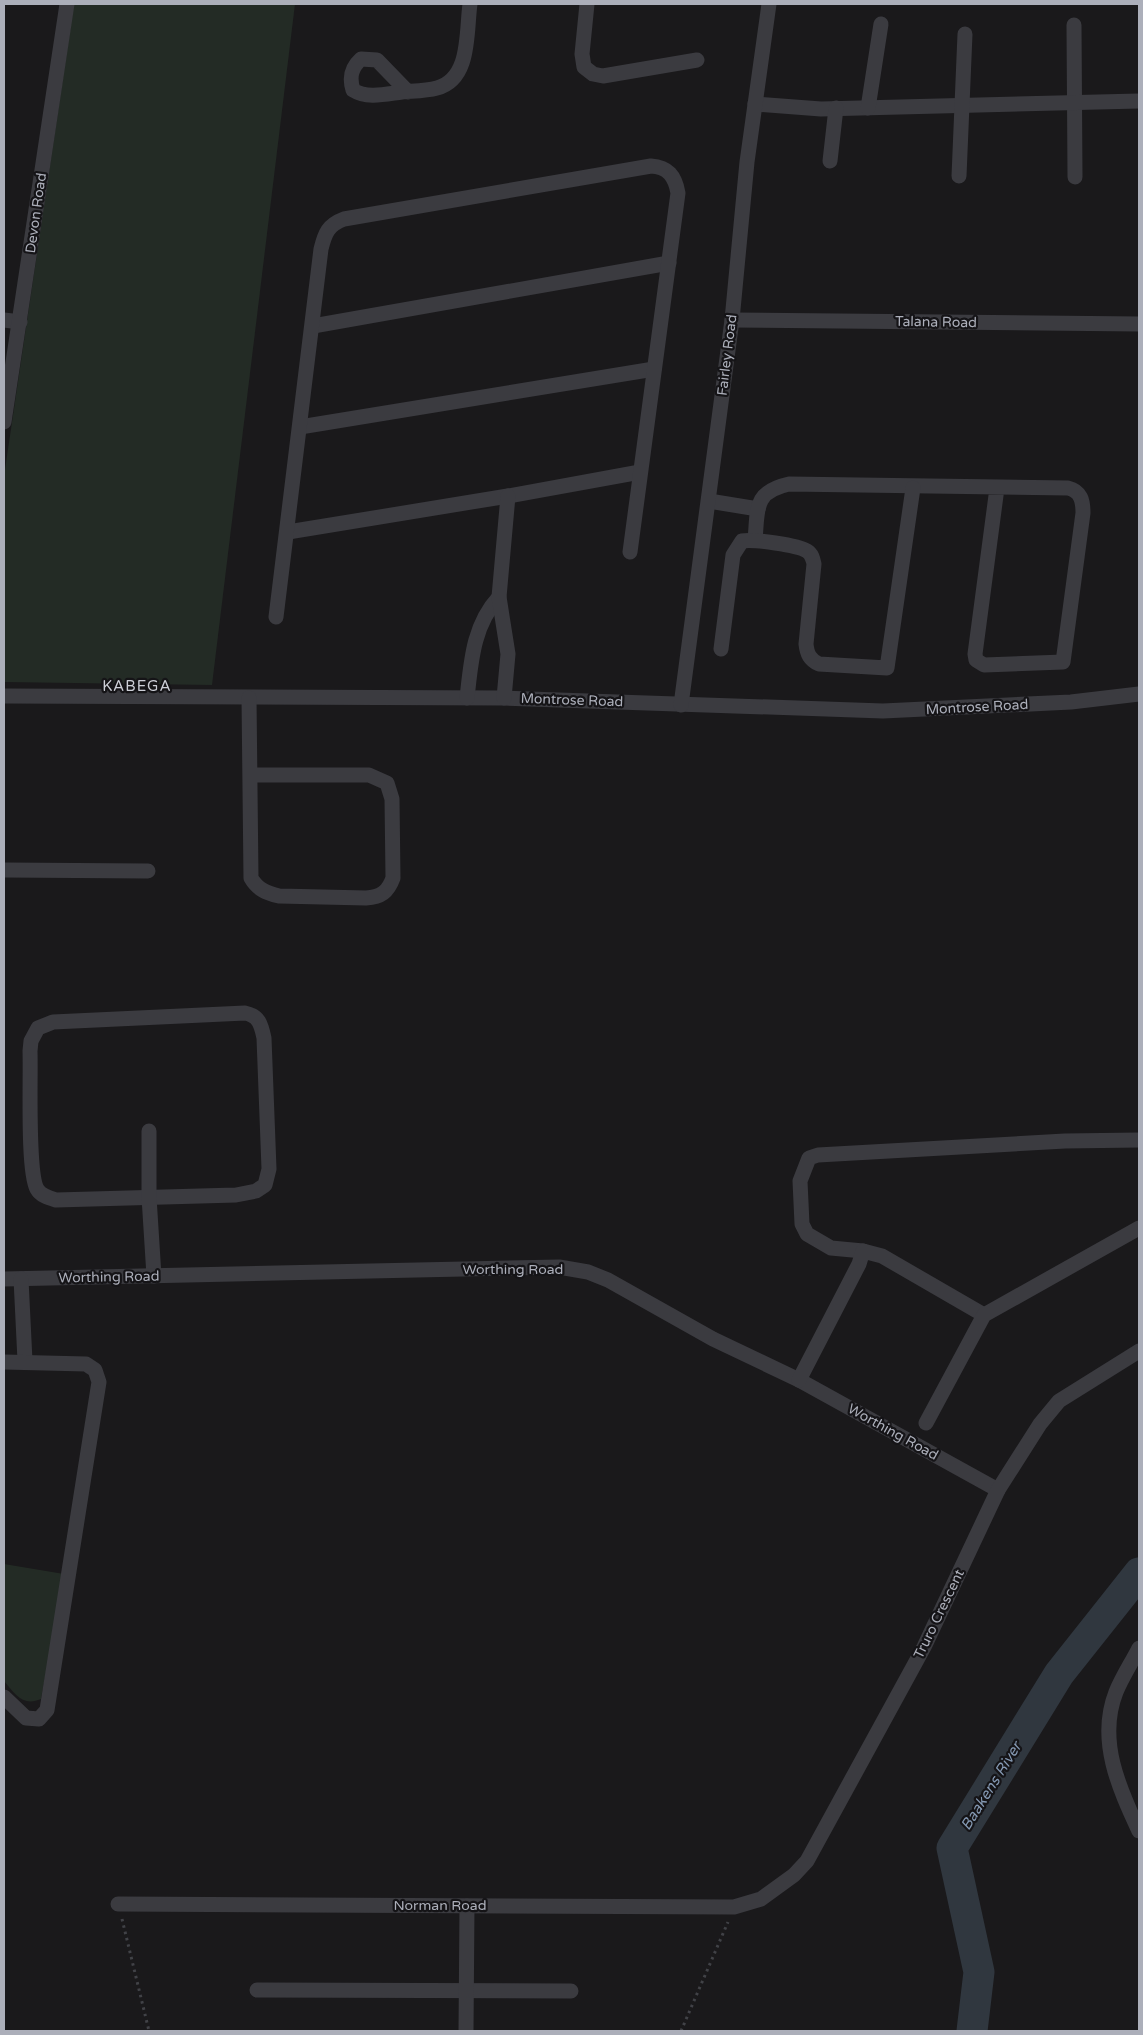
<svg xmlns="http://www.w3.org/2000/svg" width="1143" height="2035" viewBox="0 0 1143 2035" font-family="'Varela Round',sans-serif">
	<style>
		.green { fill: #232b25 }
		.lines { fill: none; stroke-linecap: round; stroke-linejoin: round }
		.river { stroke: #30373f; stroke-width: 31 }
		.path { stroke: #414247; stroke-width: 3; stroke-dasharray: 2.5 4; stroke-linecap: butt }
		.street { stroke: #3b3b40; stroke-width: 15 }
		.labels { text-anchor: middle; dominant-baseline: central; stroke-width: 4.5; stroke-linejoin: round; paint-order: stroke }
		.street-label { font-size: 14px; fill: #acafba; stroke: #151417 }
		.neighbourhood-label { font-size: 15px; letter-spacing: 1px; fill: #cdcfd7; stroke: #151417 }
		.water-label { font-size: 15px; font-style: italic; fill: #8599b3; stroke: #151417 }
	</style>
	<rect width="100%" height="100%" fill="#1a191b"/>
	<!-- green -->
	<g class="green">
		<polygon points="74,4 295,4 212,685 4,682 4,476"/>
		<path d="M4,1564L64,1574L41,1699C23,1707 15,1694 4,1681Z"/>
	</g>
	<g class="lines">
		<!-- river -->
		<polyline class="river" points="972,2031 979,1972 952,1848 1059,1674 1139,1573"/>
		<!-- path -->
		<g class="path">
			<polyline points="122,1919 149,2031"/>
			<polyline points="681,2031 728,1922"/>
		</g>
		<!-- street -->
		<g class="street">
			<polyline points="587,4 582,54 584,67 593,74 603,76 697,60"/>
			<polyline points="1074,25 1075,177"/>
			<path d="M408,92L377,60L361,59C351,68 349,77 353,90C367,99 386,94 402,92C413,91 426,91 437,88C471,79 466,32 470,4"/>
			<polyline points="755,104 821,109 1139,101"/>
			<polyline points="868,108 881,24"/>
			<polyline points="830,161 836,108"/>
			<polyline points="959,176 965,34"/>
			<polyline points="4,320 20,322"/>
			<polyline points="732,320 1139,324"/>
			<polyline points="313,326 669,263"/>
			<polyline points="4,422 67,4"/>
			<polyline points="300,427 654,369"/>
			<polyline points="709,501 758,509"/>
			<polyline points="288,532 508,496 640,472"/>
			<path d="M755,540C758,509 753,492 789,484L1068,488C1081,491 1083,501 1083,513L1063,662L984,665L976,660L975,654L997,488"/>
			<path d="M276,617L321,249C325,233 328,225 344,219L651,166C668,167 675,176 678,193L630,552"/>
			<path d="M721,649L733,555L742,541C753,539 798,545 807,551C812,554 813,559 814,564L806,644C807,654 810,660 819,664L887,668L913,488"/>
			<polyline points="4,696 504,698 883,711 1071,702 1139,694"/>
			<path d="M249,698L251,878C258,890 267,893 279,896L366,898C381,897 388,892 393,878L392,799L387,783L369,775H250"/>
			<path d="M467,698C471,662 473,625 499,597"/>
			<polyline points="504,698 508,654 499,597 508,496"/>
			<polyline points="681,705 732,320 747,162 769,4"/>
			<polyline points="4,870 148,871"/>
			<path d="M245,1013C259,1016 261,1024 264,1038L269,1169L265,1185L256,1191L236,1195L56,1200C49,1198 41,1196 37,1189C27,1171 31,1076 30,1051L31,1041L38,1028L53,1022Z"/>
			<polyline points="149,1131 149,1197 154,1276"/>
			<polyline points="863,1251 831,1248 807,1234 802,1224 800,1181 809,1158 818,1155 1065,1141 1139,1140"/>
			<polyline points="4,1279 559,1267 588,1272 608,1280 713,1339 799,1380 998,1490"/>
			<polyline points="21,1279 25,1361"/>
			<polyline points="4,1362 86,1364 95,1370 99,1382 47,1710 39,1719 26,1718 4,1697"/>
			<polyline points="799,1380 859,1264 863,1251 882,1256 984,1315"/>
			<polyline points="926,1423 984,1315 1139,1228"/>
			<path d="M1139,1648C1132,1662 1122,1677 1116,1692C1097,1740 1119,1788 1139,1831"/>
			<polyline points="118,1904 734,1907 761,1899 794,1875 807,1861 924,1647 998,1490 1040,1424 1059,1401 1139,1351"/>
			<polyline points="257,1990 571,1991"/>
			<polyline points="466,2031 467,1906"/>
		</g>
	</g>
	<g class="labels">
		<!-- street labels -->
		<g class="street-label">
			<text transform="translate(36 213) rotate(-82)">Devon Road</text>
			<text transform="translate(936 322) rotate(1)">Talana Road</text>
			<text transform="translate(727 355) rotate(-83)">Fairley Road</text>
			<text transform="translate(572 700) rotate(2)">Montrose Road</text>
			<text transform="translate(977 707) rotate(-3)">Montrose Road</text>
			<text x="513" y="1269">Worthing Road</text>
			<text transform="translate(109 1277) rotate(-1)">Worthing Road</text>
			<text transform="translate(893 1432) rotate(29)">Worthing Road</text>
			<text transform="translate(939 1614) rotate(-64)">Truro Crescent</text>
			<text x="440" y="1905">Norman Road</text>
		</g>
		<!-- neighbourhood labels -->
		<g class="neighbourhood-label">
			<text x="137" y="686">KABEGA</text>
		</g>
		<!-- water labels -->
		<g class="water-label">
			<text transform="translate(991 1786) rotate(-58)">Baakens River</text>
		</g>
	</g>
	<!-- border -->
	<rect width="1143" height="2035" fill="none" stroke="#acafba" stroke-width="10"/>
</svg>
